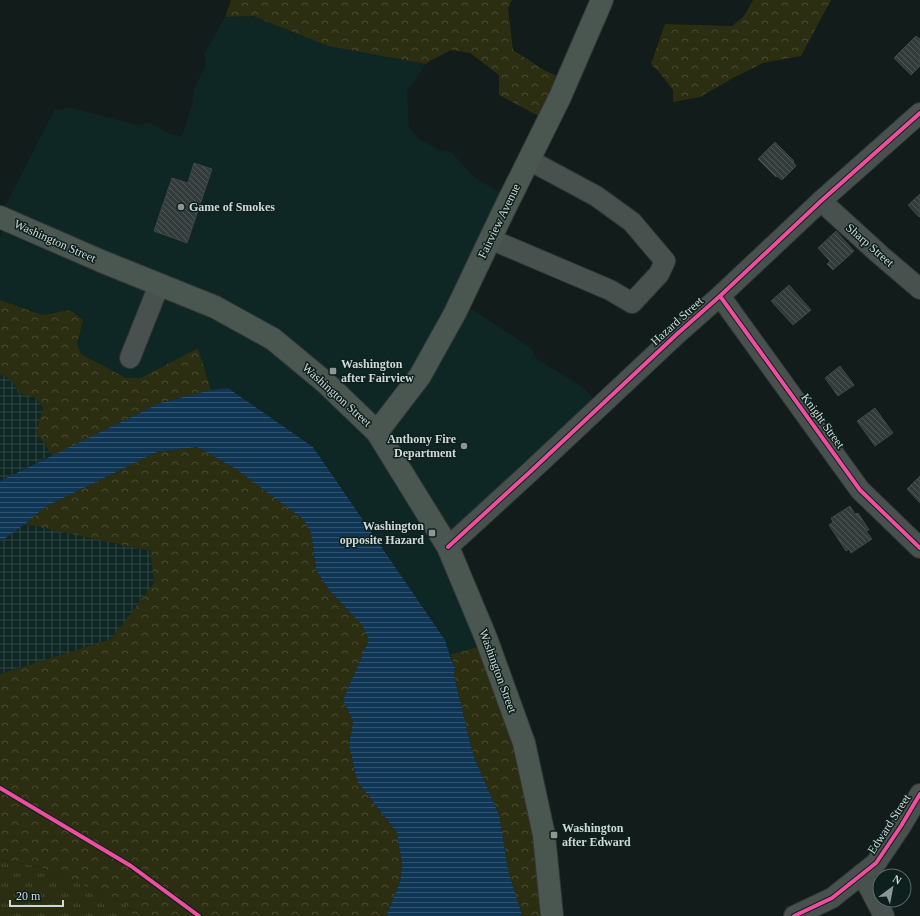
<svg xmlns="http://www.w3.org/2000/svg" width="920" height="916" viewBox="0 0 920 916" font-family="Georgia,serif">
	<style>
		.built { fill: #0f2724 }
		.industrial { fill: url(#industrial-grid) }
		.grass { fill: url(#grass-tufts) }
		.forest { fill: url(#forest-crowns) }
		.water { fill: url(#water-rules) }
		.building { fill: url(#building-back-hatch); stroke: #3e4646 }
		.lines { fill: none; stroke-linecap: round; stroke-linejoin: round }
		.minor-casing { stroke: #313836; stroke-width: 22 }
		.major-casing { stroke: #313836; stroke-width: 24 }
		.minor { stroke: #49514f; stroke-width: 20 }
		.major { stroke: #495750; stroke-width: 22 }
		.cycleway-casing { stroke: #0e201d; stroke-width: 6 }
		.cycleway { stroke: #ef4d9e; stroke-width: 4 }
		.poi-dot { fill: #8c9795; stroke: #0e201d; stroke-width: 1.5 }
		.labels { text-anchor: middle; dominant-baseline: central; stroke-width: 3; stroke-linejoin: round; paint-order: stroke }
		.poi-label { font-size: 12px; font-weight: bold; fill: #ced9d7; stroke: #0e201d; text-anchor: start }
		.street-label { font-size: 12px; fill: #ced9d7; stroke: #0e201d }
	</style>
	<defs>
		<pattern id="industrial-grid" width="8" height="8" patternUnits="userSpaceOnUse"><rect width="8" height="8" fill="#0f2724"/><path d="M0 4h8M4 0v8" fill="none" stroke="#314643"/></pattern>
		<pattern id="grass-tufts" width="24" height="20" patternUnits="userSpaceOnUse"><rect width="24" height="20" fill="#2b2e10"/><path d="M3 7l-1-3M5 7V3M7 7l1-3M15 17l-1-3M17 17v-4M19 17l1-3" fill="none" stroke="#494c32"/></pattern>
		<pattern id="forest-crowns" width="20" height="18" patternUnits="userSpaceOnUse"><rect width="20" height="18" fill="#2b2e10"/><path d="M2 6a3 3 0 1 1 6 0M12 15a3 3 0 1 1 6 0" fill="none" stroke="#494c32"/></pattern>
		<pattern id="water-rules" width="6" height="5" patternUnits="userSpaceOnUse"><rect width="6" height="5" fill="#103656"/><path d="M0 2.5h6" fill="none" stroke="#32526e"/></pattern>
		<pattern id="building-back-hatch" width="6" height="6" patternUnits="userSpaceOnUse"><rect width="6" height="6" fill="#333c3b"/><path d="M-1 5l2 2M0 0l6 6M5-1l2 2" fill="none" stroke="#4f5857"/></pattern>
	</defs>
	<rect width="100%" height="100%" fill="#121c1a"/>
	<!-- built -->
	<polygon class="built" points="252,16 328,46 426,64 407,91 409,127 418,138 441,151 451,152 475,178 510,198 464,304 531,348 537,359 581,386 600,405 452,543 477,647 457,653 450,654 445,640 313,447 228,388 211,390 198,348 141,378 126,378 81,354 77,344 83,320 72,310 42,315 0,300 0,238 6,220 1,214 55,109 61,110 68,107 137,125 150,123 170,134 182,137 193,100 193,91 206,65 204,54 225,17"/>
	<!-- industrial -->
	<g class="industrial">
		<polygon points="0,375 9,378 14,383 18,393 35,397 43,408 36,432 52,455 0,481"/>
		<polygon points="25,524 150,551 154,583 111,639 0,674 0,540 3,540"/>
	</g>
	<!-- grass -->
	<polygon class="grass" points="0,859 40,867 69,879 126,904 133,915 133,916 0,916"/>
	<!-- forest -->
	<g class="forest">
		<polygon points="231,0 512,0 508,8 513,50 544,70 568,81 548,121 499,95 499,75 470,53 451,50 430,61 426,64 328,46 253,16 225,17"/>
		<polygon points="753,0 831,0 801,56 763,63 735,77 700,97 673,102 673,90 659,72 651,64 665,24 732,26 744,16"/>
		<path d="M0,300L42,315L71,310L83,320L77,344L81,354L126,378H141L198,348L211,390L160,403L55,455H52L36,432L43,408L35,397L18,393C14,381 12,379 0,375Z"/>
		<polygon points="197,447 236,469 303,519 311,532 316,570 329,590 362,625 369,640 343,700 353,721 349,745 357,781 397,833 402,864 400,882 386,916 133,916 133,915 126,904 69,879 40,867 0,859 0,674 111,639 154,583 150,551 25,524 45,507 157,452"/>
		<polygon points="478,625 486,633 555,916 521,916 521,912 508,870 499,815 473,754 454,676 455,667 450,654 457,653 477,647"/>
	</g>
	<!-- water -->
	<polygon class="water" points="228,388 313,447 445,640 451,659 455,667 454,676 473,754 499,815 508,870 521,912 521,916 386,916 400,882 402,864 397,833 357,781 349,745 353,721 343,700 369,640 362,625 329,590 316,570 311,532 303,519 236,469 197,447 157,452 45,507 25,524 3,540 0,540 0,481 160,403 211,390"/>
	<!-- building -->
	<g class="building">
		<polygon points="916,36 920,39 920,66 911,75 894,58"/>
		<polygon points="775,142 794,161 793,162 796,166 782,180 777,176 776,177 758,159"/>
		<polygon points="194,163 212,169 187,243 154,231 172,178 188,183"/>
		<polygon points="920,194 920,216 919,217 908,205"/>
		<polygon points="836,231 854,251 833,270 827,264 830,261 818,248"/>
		<polygon points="789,285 811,310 793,325 771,301"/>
		<polygon points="840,366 854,385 838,396 825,378"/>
		<polygon points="875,408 893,433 875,446 857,421"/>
		<polygon points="920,476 920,503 907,489"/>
		<polygon points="850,506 855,514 858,513 869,530 866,531 872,539 851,553 849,549 846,551 829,525 833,522 831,518"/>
	</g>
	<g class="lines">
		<!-- minor casing -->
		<g class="minor-casing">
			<g id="minor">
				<polyline points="821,201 878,253 920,289"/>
				<polyline points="490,239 610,290 632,303 659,274 665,261 632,222 596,196 529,160"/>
				<polyline points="720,296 860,490 920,548"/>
				<polyline points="130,358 159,285"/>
				<polyline points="448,547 531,471 677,334 720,296 821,201 920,113"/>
				<polyline points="862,874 884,916"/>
				<polyline points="794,916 832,898 876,863 901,826 920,794"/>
			</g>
		</g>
		<!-- major casing -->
		<g class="major-casing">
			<g id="major">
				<polyline points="0,217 101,261 215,307 273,339 326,383 377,432 448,547 486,638 524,743 544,835 552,916"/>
				<polyline points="377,432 420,376 455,313 503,212 560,97 602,0"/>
			</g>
		</g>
		<!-- minor -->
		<use href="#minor" class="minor"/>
		<!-- major -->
		<use href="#major" class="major"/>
		<!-- cycleway casing -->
		<g class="cycleway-casing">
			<g id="cycleway">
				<polyline points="720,296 860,490 920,548"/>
				<polyline points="448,547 531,471 677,334 720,296 821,201 920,113"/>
				<polyline points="0,788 131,866 199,916"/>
				<polyline points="794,916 832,898 876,863 901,826 920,794"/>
			</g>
		</g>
		<!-- cycleway -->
		<use href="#cycleway" class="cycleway"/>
	</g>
	<!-- markers -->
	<g class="poi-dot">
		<circle cx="181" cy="207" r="4"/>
		<rect x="329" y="367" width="8" height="8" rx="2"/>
		<circle cx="464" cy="446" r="4"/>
		<rect x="428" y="529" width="8" height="8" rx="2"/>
		<rect x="550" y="831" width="8" height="8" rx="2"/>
	</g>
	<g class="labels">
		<!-- poi labels -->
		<g class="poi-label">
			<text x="189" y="207">Game of Smokes</text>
			<text x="341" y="364">Washington<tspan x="341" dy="14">after Fairview</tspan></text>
			<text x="456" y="439" text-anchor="end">Anthony Fire<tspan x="456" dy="14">Department</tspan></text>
			<text x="424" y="526" text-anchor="end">Washington<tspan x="424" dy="14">opposite Hazard</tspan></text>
			<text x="562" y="828">Washington<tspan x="562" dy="14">after Edward</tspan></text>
		</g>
		<!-- street labels -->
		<g class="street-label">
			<text transform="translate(499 221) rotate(-64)">Fairview Avenue</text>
			<text transform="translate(55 241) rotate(24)">Washington Street</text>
			<text transform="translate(870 245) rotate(41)">Sharp Street</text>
			<text transform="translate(677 321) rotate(-42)">Hazard Street</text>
			<text transform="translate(337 395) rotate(42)">Washington Street</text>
			<text transform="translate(823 421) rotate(54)">Knight Street</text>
			<text transform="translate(498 671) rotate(70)">Washington Street</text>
			<text transform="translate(889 824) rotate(-57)">Edward Street</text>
		</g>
	</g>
	<!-- north arrow -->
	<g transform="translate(892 888) rotate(32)"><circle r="19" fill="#0e201d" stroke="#5b6a67"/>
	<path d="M0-3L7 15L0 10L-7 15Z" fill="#8c9795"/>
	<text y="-6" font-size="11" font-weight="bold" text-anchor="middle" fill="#ced9d7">N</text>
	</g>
	<!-- scale -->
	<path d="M10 900v6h53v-6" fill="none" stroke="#ced9d7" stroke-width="2"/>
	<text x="16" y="900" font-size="12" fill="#ced9d7" stroke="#0e201d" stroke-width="3" paint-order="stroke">20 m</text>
</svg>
